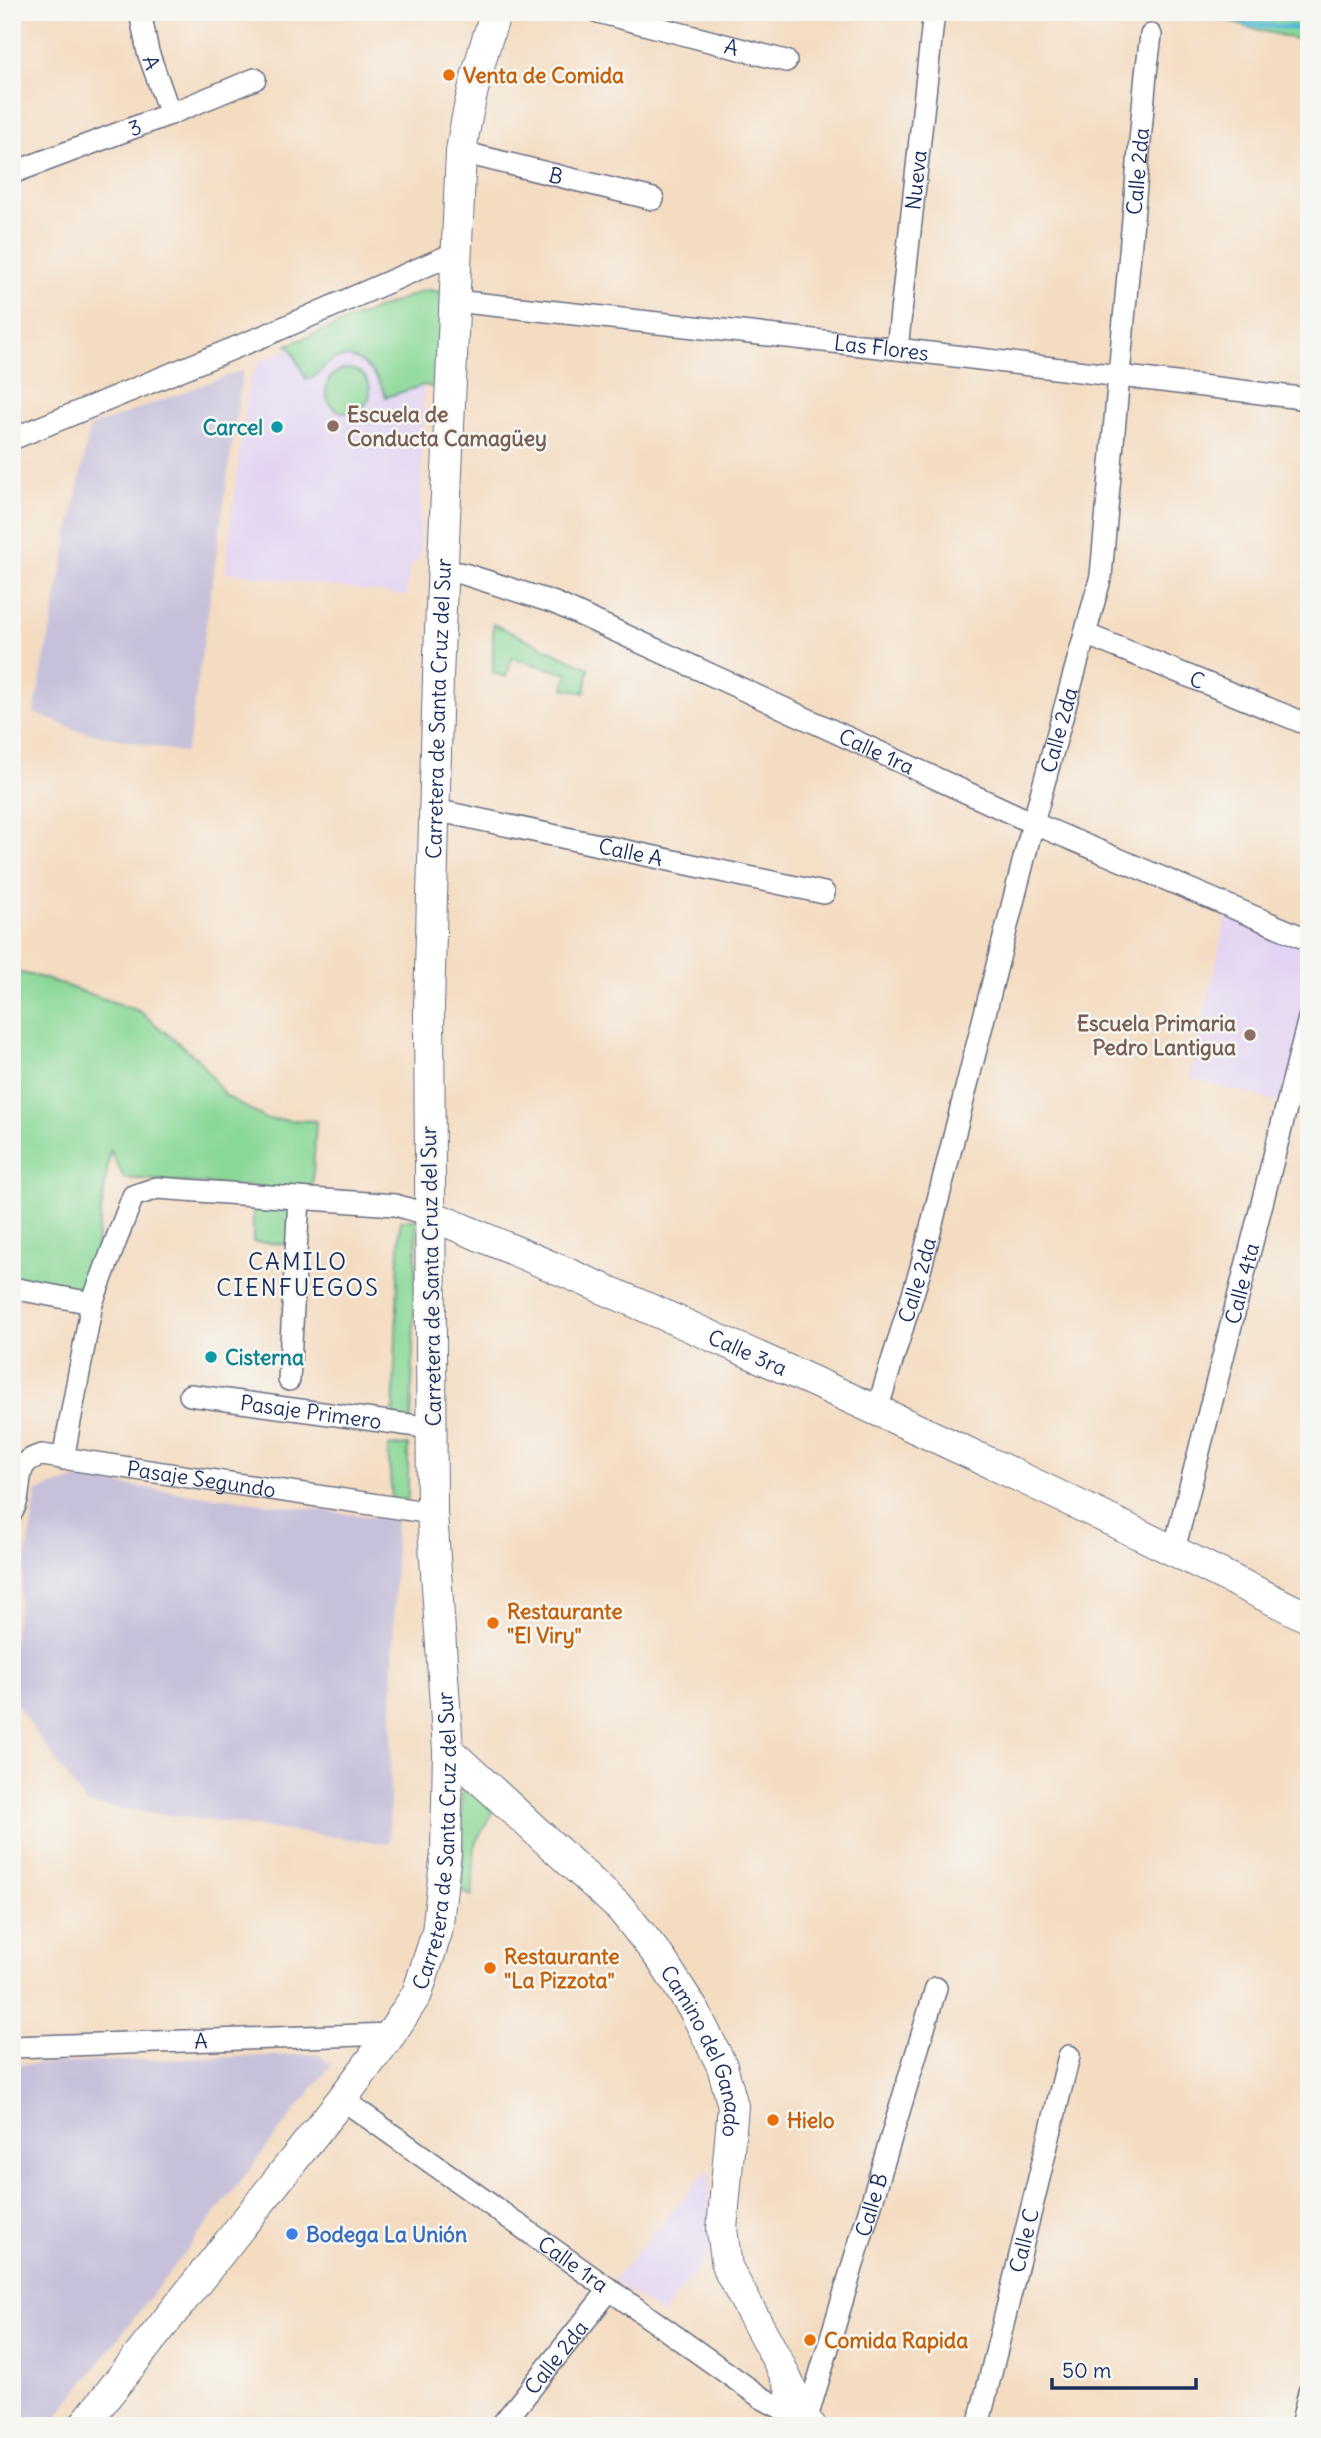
<svg xmlns="http://www.w3.org/2000/svg" width="1321" height="2438" viewBox="0 0 1321 2438" font-family="Delius,sans-serif">
	<style>
		.built { fill: #e3d3f2 }
		.industrial { fill: #c6c0da }
		.green { fill: #8ad896; stroke: #52847a; stroke-width: 2 }
		.lines { fill: none; stroke-linecap: round; stroke-linejoin: round }
		.stream { stroke: #55b8d4; stroke-width: 6 }
		.street-casing { stroke: #676c81; stroke-width: 24 }
		.secondary-casing { stroke: #676c81; stroke-width: 32 }
		.street { stroke: #fff; stroke-width: 21 }
		.secondary { stroke: #fff; stroke-width: 30 }
		.food-dot { fill: #e8710a; stroke: #f6f6f2; stroke-width: 2.5 }
		.education-dot { fill: #8d6e63; stroke: #f6f6f2; stroke-width: 2.5 }
		.culture-dot { fill: #0f9aa8; stroke: #f6f6f2; stroke-width: 2.5 }
		.shop-dot { fill: #3f7fe0; stroke: #f6f6f2; stroke-width: 2.5 }
		.labels { text-anchor: middle; dominant-baseline: central; stroke-width: 5; stroke-linejoin: round; paint-order: stroke }
		.street-label { font-size: 21px; fill: #1b2f5e; stroke: #f6f6f2 }
		.food-label { font-size: 21px; font-weight: bold; fill: #c56008; stroke: #f6f6f2; text-anchor: start }
		.education-label { font-size: 21px; font-weight: bold; fill: #785e54; stroke: #f6f6f2; text-anchor: start }
		.culture-label { font-size: 21px; font-weight: bold; fill: #0d838f; stroke: #f6f6f2; text-anchor: end }
		.shop-label { font-size: 21px; font-weight: bold; fill: #366cbe; stroke: #f6f6f2; text-anchor: start }
		.neighbourhood-label { font-size: 23px; letter-spacing: 2px; fill: #1b2f5e; stroke: #f6f6f2 }
	</style>
	<rect width="100%" height="100%" fill="#f6f6f2"/>
	<filter id="ink" filterUnits="userSpaceOnUse"><feTurbulence type="fractalNoise" baseFrequency=".0143" numOctaves="2"/><feDisplacementMap in="SourceGraphic" scale="14" xChannelSelector="R" yChannelSelector="G"/><feConvolveMatrix kernelMatrix="1 2 1 2 8 2 1 2 1" color-interpolation-filters="sRGB"/></filter>
	<filter id="wash" filterUnits="userSpaceOnUse"><feTurbulence type="fractalNoise" baseFrequency=".00686" numOctaves="4" result="noise"/><feDisplacementMap in="SourceGraphic" scale="28" xChannelSelector="R" yChannelSelector="G"/><feGaussianBlur stdDeviation="1.57" result="paint"/><feColorMatrix in="noise" values="0 0 0 0 0 0 0 0 0 0 0 0 0 0 0 0 0 1.4 0 .05"/><feComposite in="paint" operator="in"/></filter>
	<g filter="url(#wash)">
		<rect width="100%" height="100%" fill="#f4dcc1"/>
		<!-- built -->
		<g class="built">
			<polygon points="385,308 425,318 420,558 410,567 406,596 225,572 248,384 260,361"/>
			<polygon points="1229,907 1309,940 1309,1018 1287,1104 1189,1078"/>
			<polygon points="709,2168 712,2250 662,2315 613,2280"/>
		</g>
		<!-- industrial -->
		<g class="industrial">
			<polygon points="243,370 190,735 185,753 76,730 34,713 90,427"/>
			<polygon points="75,1479 396,1520 389,1844 86,1804 12,1698 12,1645 37,1491"/>
			<polygon points="319,2054 331,2065 50,2426 12,2426 12,2065"/>
		</g>
		<!-- green -->
		<g class="green">
			<polygon points="1205,12 1309,12 1309,42 1246,27"/>
			<path d="M430,290L440,292L443,297V390L424,385L386,397C379,375 359,349 333,360C322,365 319,378 306,379L291,348L287,345L422,291Z"/>
			<circle cx="348" cy="391" r="22"/>
			<polygon points="493,624 589,668 585,693 564,688 568,674 512,658 506,677 493,673"/>
			<polygon points="12,971 43,978 139,1011 198,1059 225,1095 266,1119 316,1121 312,1191 124,1178 110,1150 89,1295 12,1282"/>
			<polygon points="253,1195 299,1198 297,1245 253,1242"/>
			<polygon points="400,1220 417,1220 411,1423 393,1420"/>
			<polygon points="408,1445 408,1499 392,1501 388,1447"/>
			<polygon points="461,1780 493,1812 475,1843 472,1896 463,1892"/>
		</g>
		<g class="lines">
			<!-- stream -->
			<polyline class="stream" points="1216,12 1248,24 1294,28 1309,33"/>
		</g>
	</g>
	<g filter="url(#ink)">
		<g class="lines">
			<!-- street casing -->
			<g class="street-casing">
				<g id="street">
					<path id="s1" d="M140,12L148,52L170,114"/>
					<path id="s2" d="M598,12L786,61"/>
					<path id="s3" d="M461,152L653,199"/>
					<path id="s4" d="M12,173L170,114L255,79"/>
					<path id="s5" d="M455,301L897,349L1309,399"/>
					<path id="s6" d="M897,349L934,12"/>
					<polyline points="12,439 271,333 455,253"/>
					<path id="s7" d="M443,570L464,574L555,603L1033,823L1309,940"/>
					<path id="s8" d="M1085,634L1309,725"/>
					<path id="s9" d="M435,810L824,893"/>
					<polyline points="12,1288 92,1303"/>
					<polyline points="289,1380 299,1198"/>
					<path id="s10" d="M190,1395L432,1428"/>
					<path id="s11" d="M877,1410L920,1271L1033,823L1101,576L1146,74L1151,35"/>
					<polyline points="63,1459 92,1303 133,1196 157,1188 395,1205 430,1215"/>
					<path id="s12" d="M12,1512C26,1490 9,1462 42,1455L432,1513"/>
					<path id="s13" d="M1174,1550L1309,1018"/>
					<path id="s14" d="M12,2047L391,2034"/>
					<path id="s15" d="M342,2099L762,2398L806,2421L936,1988"/>
					<path id="s16" d="M501,2426L610,2289"/>
					<path id="s17" d="M978,2426L1069,2056"/>
					<polyline points="1301,2426 1309,2392"/>
				</g>
			</g>
			<!-- secondary casing -->
			<g class="secondary-casing">
				<g id="secondary">
					<path id="s18" d="M430,1215C727,1339 1021,1473 1309,1618"/>
					<path id="s19" d="M448,1750L621,1909L661,1959L695,2012L722,2066L733,2106L722,2229L727,2267L781,2367L806,2421L811,2426"/>
					<path id="s20" d="M83,2426L342,2099L391,2034L417,1994L437,1932L446,1852L448,1750L432,1513L429,1007L438,677L461,152C468,104 480,58 496,12"/>
				</g>
			</g>
			<!-- street -->
			<use href="#street" class="street"/>
			<!-- secondary -->
			<use href="#secondary" class="secondary"/>
		</g>
	</g>
	<!-- markers -->
	<g class="food-dot">
		<circle cx="449" cy="75" r="7"/>
		<circle cx="493" cy="1623" r="7"/>
		<circle cx="490" cy="1968" r="7"/>
		<circle cx="773" cy="2120" r="7"/>
		<circle cx="810" cy="2340" r="7"/>
	</g>
	<g class="education-dot">
		<circle cx="333" cy="426" r="7"/>
		<circle cx="1250" cy="1035" r="7"/>
	</g>
	<g class="culture-dot">
		<circle cx="277" cy="427" r="7"/>
		<circle cx="211" cy="1357" r="7"/>
	</g>
	<circle class="shop-dot" cx="292" cy="2234" r="7"/>
	<g class="labels">
		<!-- street labels -->
		<g class="street-label">
			<text stroke="none"><textPath href="#s2" startOffset="138">A</textPath></text>
			<text stroke="none"><textPath href="#s1" startOffset="52">A</textPath></text>
			<text stroke="none"><textPath href="#s4" startOffset="131">3</textPath></text>
			<text stroke="none"><textPath href="#s11" startOffset="1270">Calle 2da</textPath></text>
			<text stroke="none"><textPath href="#s3" startOffset="98">B</textPath></text>
			<text stroke="none"><textPath href="#s6" startOffset="170">Nueva</textPath></text>
			<text stroke="none"><textPath href="#s5" startOffset="429">Las Flores</textPath></text>
			<text stroke="none"><textPath href="#s8" startOffset="121">C</textPath></text>
			<text stroke="none"><textPath href="#s20" startOffset="1836">Carretera de Santa Cruz del Sur</textPath></text>
			<text stroke="none"><textPath href="#s11" startOffset="704">Calle 2da</textPath></text>
			<text stroke="none"><textPath href="#s7" startOffset="471">Calle 1ra</textPath></text>
			<text stroke="none"><textPath href="#s9" startOffset="200">Calle A</textPath></text>
			<text transform="translate(431 1276) rotate(-91)">Carretera de Santa Cruz del Sur</text>
			<text stroke="none"><textPath href="#s11" startOffset="136">Calle 2da</textPath></text>
			<text stroke="none"><textPath href="#s13" startOffset="275">Calle 4ta</textPath></text>
			<text stroke="none"><textPath href="#s18" startOffset="346">Calle 3ra</textPath></text>
			<text stroke="none"><textPath href="#s10" startOffset="122">Pasaje Primero</textPath></text>
			<text stroke="none"><textPath href="#s12" startOffset="231">Pasaje Segundo</textPath></text>
			<text stroke="none"><textPath href="#s20" startOffset="702">Carretera de Santa Cruz del Sur</textPath></text>
			<text stroke="none"><textPath href="#s14" startOffset="189">A</textPath></text>
			<text stroke="none"><textPath href="#s19" startOffset="402">Camino del Ganado</textPath></text>
			<text stroke="none"><textPath href="#s15" startOffset="791">Calle B</textPath></text>
			<text stroke="none"><textPath href="#s17" startOffset="191">Calle C</textPath></text>
			<text stroke="none"><textPath href="#s15" startOffset="284">Calle 1ra</textPath></text>
			<text stroke="none"><textPath href="#s16" startOffset="88">Calle 2da</textPath></text>
		</g>
		<!-- food labels -->
		<g class="food-label">
			<text x="463" y="75">Venta de Comida</text>
			<text x="507" y="1611">Restaurante<tspan x="507" dy="24">"El Viry"</tspan></text>
			<text x="504" y="1956">Restaurante<tspan x="504" dy="24">"La Pizzota"</tspan></text>
			<text x="787" y="2120">Hielo</text>
			<text x="824" y="2340">Comida Rapida</text>
		</g>
		<!-- education labels -->
		<g class="education-label">
			<text x="347" y="414">Escuela de<tspan x="347" dy="24">Conducta Camagüey</tspan></text>
			<text x="1236" y="1023" text-anchor="end">Escuela Primaria<tspan x="1236" dy="24">Pedro Lantigua</tspan></text>
		</g>
		<!-- culture labels -->
		<g class="culture-label">
			<text x="263" y="427">Carcel</text>
			<text x="225" y="1357" text-anchor="start">Cisterna</text>
		</g>
		<!-- shop labels -->
		<g class="shop-label">
			<text x="306" y="2234">Bodega La Unión</text>
		</g>
		<!-- neighbourhood labels -->
		<g class="neighbourhood-label">
			<text x="298" y="1261">CAMILO<tspan x="298" dy="26">CIENFUEGOS</tspan></text>
		</g>
	</g>
	<!-- margin -->
	<rect width="1321" height="2438" fill="none" stroke="#f6f6f2" stroke-width="42"/>
	<!-- scale -->
	<path d="M1052 2378v10h144v-10" fill="none" stroke="#1b2f5e" stroke-width="3.5"/>
	<text x="1062" y="2378" font-size="21" fill="#1b2f5e" stroke="#f6f6f2" stroke-width="5" paint-order="stroke">50 m</text>
</svg>
